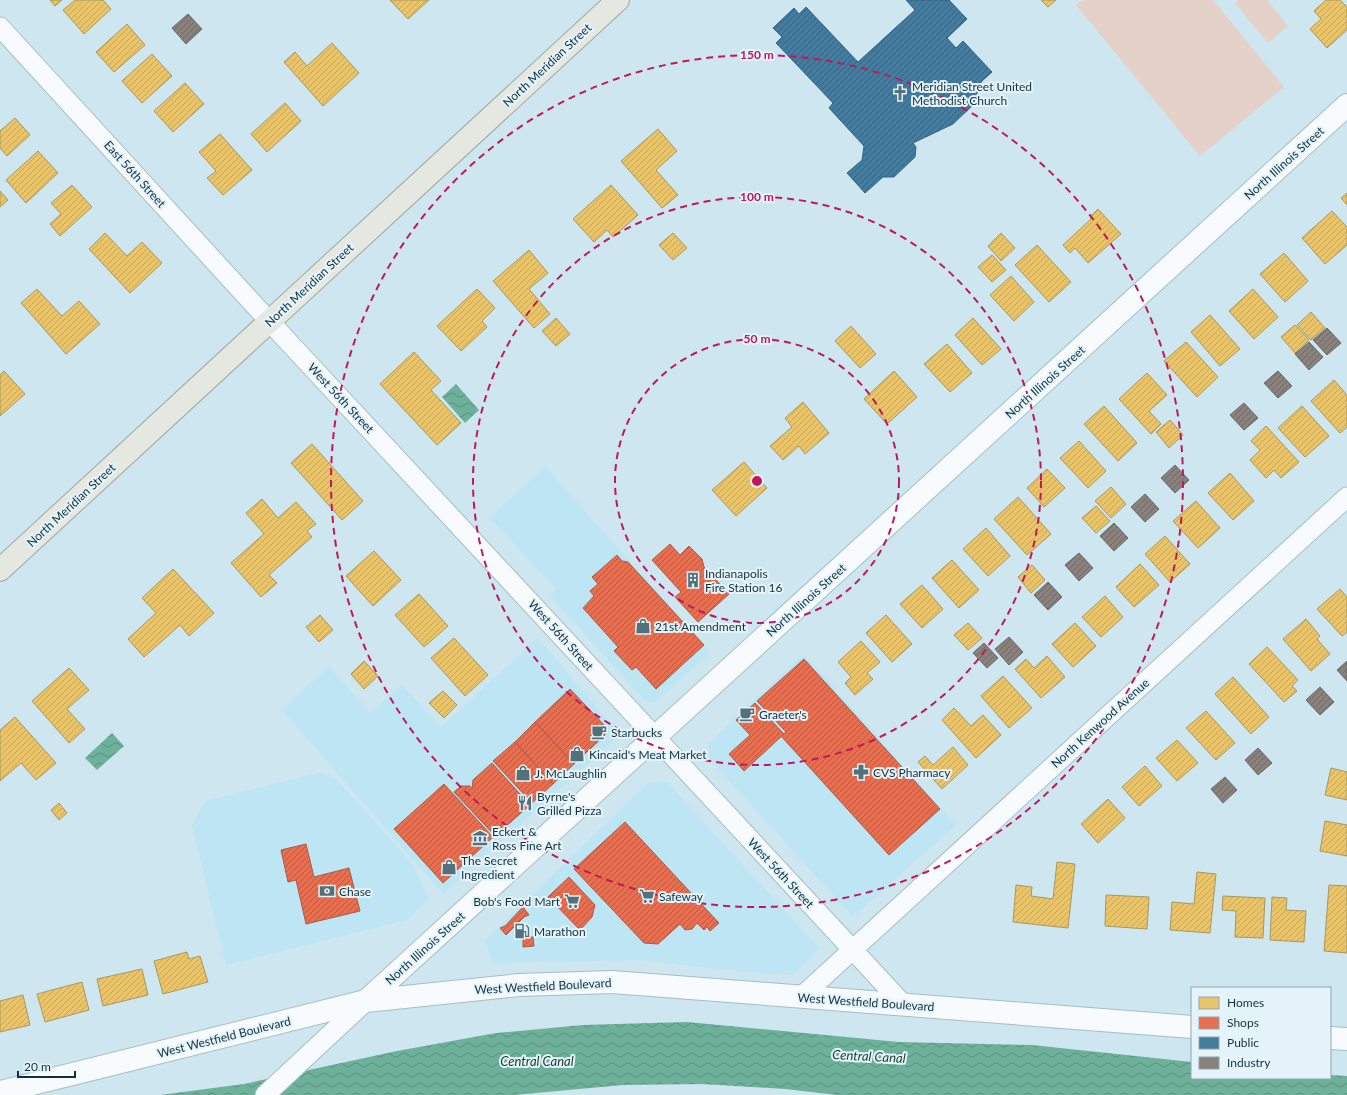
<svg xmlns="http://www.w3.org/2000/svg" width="1347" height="1095" viewBox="0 0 1347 1095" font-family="Lato,sans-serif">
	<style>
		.built { fill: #bee5f4 }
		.green { fill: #e4d1c8 }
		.water { fill: url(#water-waves) }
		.homes { fill: url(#homes-hatch); stroke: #a8985d }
		.shops { fill: url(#shops-hatch); stroke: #a65d4b }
		.public { fill: url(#public-hatch); stroke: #356580 }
		.industry { fill: url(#industry-hatch); stroke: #656969 }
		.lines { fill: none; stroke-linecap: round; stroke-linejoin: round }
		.street-casing { stroke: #a4bec8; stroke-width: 21 }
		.secondary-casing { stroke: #a4bec8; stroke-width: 24 }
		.primary-casing { stroke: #9da89f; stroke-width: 24 }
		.street { stroke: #f8fbfd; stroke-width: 19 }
		.secondary { stroke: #f8fbfd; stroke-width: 22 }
		.primary { stroke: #e5e8e0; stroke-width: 22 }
		.ring { fill: none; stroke: #c2185b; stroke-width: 2; stroke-dasharray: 7 5 }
		.labels { text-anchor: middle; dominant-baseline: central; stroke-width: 4; stroke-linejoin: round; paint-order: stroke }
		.street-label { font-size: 12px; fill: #10323e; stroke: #e5f4fa }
		.poi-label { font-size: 12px; fill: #10323e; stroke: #e5f4fa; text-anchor: start }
		.water-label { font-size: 13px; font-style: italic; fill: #173c2c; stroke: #e5f4fa }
		.centre { fill: #c2185b; stroke: #e5f4fa; stroke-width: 2 }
		.ring-label { font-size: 12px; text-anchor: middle; font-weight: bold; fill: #c2185b; stroke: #e5f4fa; stroke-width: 4; stroke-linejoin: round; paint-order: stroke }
	</style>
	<defs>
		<pattern id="water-waves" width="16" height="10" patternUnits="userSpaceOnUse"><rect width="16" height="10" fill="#6eb19a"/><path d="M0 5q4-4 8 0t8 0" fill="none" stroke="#59917f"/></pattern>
		<pattern id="homes-hatch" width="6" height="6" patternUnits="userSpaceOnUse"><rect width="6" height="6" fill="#e9c46a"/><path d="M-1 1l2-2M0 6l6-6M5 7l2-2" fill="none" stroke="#c7a95d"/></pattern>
		<pattern id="shops-hatch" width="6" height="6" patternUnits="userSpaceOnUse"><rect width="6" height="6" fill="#e76f51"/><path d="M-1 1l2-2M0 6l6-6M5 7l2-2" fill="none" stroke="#ba5c45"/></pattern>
		<pattern id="public-hatch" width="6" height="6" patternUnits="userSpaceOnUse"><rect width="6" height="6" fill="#457b9d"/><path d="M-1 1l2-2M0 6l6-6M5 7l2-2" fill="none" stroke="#386581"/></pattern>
		<pattern id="industry-hatch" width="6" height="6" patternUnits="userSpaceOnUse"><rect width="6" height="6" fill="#8a817c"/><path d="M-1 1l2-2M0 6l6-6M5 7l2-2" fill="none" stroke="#6f6a67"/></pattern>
	</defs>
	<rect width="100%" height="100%" fill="#cde6ef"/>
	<!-- built -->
	<g class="built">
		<polygon points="545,466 708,649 709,654 654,703 645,701 550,596 556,589 490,518"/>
		<polygon points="538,638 617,731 616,738 443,894 282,710 329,666 370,713 402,685 441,727"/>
		<polygon points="806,656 956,825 853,917 710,760 708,744 799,658"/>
		<polygon points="322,772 337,780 412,863 429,899 406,920 226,965 192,825 205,801"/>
		<polygon points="667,782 819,948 793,975 758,973 638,960 493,963 485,940 648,783"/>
	</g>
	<!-- green -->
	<g class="green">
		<polygon points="1083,0 1213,0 1284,87 1200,156 1076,5"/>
		<polygon points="1238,0 1267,0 1288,26 1268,43 1235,3"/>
	</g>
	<!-- water -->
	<g class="water">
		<polygon points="456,384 479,410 465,423 442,397"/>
		<polygon points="112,733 124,746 97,770 85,758"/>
		<polygon points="687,1022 899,1042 1032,1045 1192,1062 1192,1078 1330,1078 1330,1075 1347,1076 1347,1095 837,1095 785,1089 702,1084 623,1085 514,1095 160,1095 244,1084 397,1051 496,1033 583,1025"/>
	</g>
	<!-- homes -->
	<g class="homes">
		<polygon points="50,0 62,0 55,6"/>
		<polygon points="75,0 103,0 111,9 84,34 63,10"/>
		<polygon points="390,0 429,0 408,19"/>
		<polygon points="1041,0 1056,0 1048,7"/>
		<polygon points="1326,0 1340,0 1347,7 1347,30 1327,48 1310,29 1321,19 1314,11"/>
		<polygon points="127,24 145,45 114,72 96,52"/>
		<polygon points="332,43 359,73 323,106 284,62 295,52 307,66"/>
		<polygon points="152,54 172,76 142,103 122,81"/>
		<polygon points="185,83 204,104 173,132 154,111"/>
		<polygon points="285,103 301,121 267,152 251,134"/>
		<polygon points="15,118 30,135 7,156 0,148 0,131"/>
		<polygon points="658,129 677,151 656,170 678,195 662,208 621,161"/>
		<polygon points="220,134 252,170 223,195 207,178 216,171 199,152"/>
		<polygon points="38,151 58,173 26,203 6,180"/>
		<polygon points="72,185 92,207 60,236 50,224 61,214 51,203"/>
		<polygon points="611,185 638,215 613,237 607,230 594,242 573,219"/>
		<polygon points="0,191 8,200 0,207"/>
		<polygon points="1347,193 1347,205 1341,198"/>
		<polygon points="1098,209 1121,234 1088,263 1075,248 1070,253 1063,245 1091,219 1090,217"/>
		<polygon points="1332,211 1347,227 1347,245 1325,264 1302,238"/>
		<polygon points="105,233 127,256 142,242 162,263 130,293 89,249"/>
		<polygon points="673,233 687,248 673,260 659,245"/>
		<polygon points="1001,233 1015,248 1001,261 988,246"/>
		<polygon points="1037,245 1071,282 1049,302 1015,265"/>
		<polygon points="529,250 548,273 529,289 550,314 534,328 493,281"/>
		<polygon points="1284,253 1308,281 1285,302 1260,274"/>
		<polygon points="992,255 1006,270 992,282 978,267"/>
		<polygon points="1011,276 1034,302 1014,321 990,295"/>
		<polygon points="37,289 62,316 79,301 100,324 66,354 21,303"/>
		<polygon points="477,289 495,308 482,321 487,327 461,351 437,326"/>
		<polygon points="1253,289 1278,317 1254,339 1229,311"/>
		<polygon points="1311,312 1325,328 1311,340 1297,325"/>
		<polygon points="1210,315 1240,349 1220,366 1191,332"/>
		<polygon points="556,318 570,334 556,346 542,331"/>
		<polygon points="973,318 1001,349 982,365 955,335"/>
		<polygon points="1295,325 1309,340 1295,353 1281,337"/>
		<polygon points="851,326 876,354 860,368 835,341"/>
		<polygon points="1186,342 1218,377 1197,397 1164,361"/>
		<polygon points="947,344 972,373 950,392 924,364"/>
		<polygon points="414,352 441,381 431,390 461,423 437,445 380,384"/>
		<polygon points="4,371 25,394 0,416 0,375"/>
		<polygon points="894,371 917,397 887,424 864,399"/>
		<polygon points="1147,373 1167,395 1149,411 1161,424 1151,434 1119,399"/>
		<polygon points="1334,380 1347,395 1347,427 1340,433 1311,401"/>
		<polygon points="803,402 829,433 805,454 799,446 783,460 770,446 792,427 785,418"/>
		<polygon points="1104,406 1137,443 1118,461 1084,424"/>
		<polygon points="1302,406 1329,436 1305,457 1278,428"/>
		<polygon points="1170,420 1183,435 1169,448 1156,432"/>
		<polygon points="1266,426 1299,462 1281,478 1274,470 1266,478 1250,460 1260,450 1251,441"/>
		<polygon points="1079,441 1106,471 1088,488 1060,458"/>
		<polygon points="312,444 363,501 342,520 291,463"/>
		<polygon points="744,462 767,488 736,516 712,490"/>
		<polygon points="1047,469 1065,488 1044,507 1027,488"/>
		<polygon points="1230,473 1254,501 1233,520 1208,493"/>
		<polygon points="1111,487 1126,504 1111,518 1095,501"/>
		<polygon points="1018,497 1051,534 1027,555 994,519"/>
		<polygon points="262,499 278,518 296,502 316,524 307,531 312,537 269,575 277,583 261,597 231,563 264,534 246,513"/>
		<polygon points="1196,501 1220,528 1198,548 1173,521"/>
		<polygon points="1096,506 1110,521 1096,533 1082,518"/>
		<polygon points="986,528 1010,556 988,576 963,549"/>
		<polygon points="1165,536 1190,564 1170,582 1145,554"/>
		<polygon points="374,551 401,580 373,606 346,576"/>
		<polygon points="952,560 979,590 959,608 932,578"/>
		<polygon points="1140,564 1159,585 1134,607 1116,587"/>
		<polygon points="1032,565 1045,580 1031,593 1018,577"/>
		<polygon points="173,569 214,613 189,636 180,625 144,657 128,639 156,613 142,598"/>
		<polygon points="922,585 943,609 922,628 900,604"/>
		<polygon points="1340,589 1347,597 1347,632 1342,636 1317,609"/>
		<polygon points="419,594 448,626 424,647 395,615"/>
		<polygon points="1105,596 1123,617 1101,637 1082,617"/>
		<polygon points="320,615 333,630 319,642 306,627"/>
		<polygon points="886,615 912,644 892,662 866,633"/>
		<polygon points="1306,619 1320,636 1317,639 1330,654 1311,671 1283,639"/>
		<polygon points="968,623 982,638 968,650 954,635"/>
		<polygon points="1075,623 1096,646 1073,667 1052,644"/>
		<polygon points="454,638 488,675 465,696 431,658"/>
		<polygon points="861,641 880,662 867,673 873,679 855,695 845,683 851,677 838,662"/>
		<polygon points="1267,647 1298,680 1292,686 1297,691 1284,702 1249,664"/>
		<polygon points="1047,656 1065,677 1041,698 1015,669 1026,659 1034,668"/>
		<polygon points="364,661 378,676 364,689 351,674"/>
		<polygon points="69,668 89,690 67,709 85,729 69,743 32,701"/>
		<polygon points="1003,676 1032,708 1009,728 981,696"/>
		<polygon points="1233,677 1269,717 1251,734 1215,694"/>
		<polygon points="443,691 457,705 444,718 429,703"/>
		<polygon points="954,708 971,726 983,715 1001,735 976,758 942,720"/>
		<polygon points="1206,711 1235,743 1216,760 1186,728"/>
		<polygon points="15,717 56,763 36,780 21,763 0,781 0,730"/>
		<polygon points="1177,740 1198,763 1177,781 1156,758"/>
		<polygon points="953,747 968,765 942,789 918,762 925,756 933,765"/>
		<polygon points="1145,766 1162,786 1139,806 1122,787"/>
		<polygon points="1331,768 1347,772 1347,800 1325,795"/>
		<polygon points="1108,799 1125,818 1098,843 1081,824"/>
		<polygon points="59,803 67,813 59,820 51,810"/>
		<polygon points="1325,821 1347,825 1347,856 1320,851"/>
		<polygon points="1057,862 1075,864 1068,928 1013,922 1016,885 1032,887 1031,896 1053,899"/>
		<polygon points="1197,872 1216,874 1210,933 1170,930 1172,902 1194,904"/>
		<polygon points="1329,885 1347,886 1347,953 1324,951"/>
		<polygon points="1106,895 1149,897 1147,929 1105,926"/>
		<polygon points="1223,896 1265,898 1263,938 1235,937 1236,911 1222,910"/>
		<polygon points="1272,897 1287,898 1286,910 1306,911 1304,942 1270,940"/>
		<polygon points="187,952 189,959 200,956 208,982 163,994 154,961"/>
		<polygon points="142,969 148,995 103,1006 97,979"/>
		<polygon points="82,982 89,1010 45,1022 37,994"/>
		<polygon points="23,995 30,1025 0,1032 0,1001"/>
	</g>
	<!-- shops -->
	<g class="shops">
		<polygon points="670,544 680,555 689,546 702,559 704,567 729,594 698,622 675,597 681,592 652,560"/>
		<polygon points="617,555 622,561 628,562 704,645 656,689 636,667 632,670 614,651 618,647 583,608 594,596 590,591 598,584 592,577"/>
		<polygon points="804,659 940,809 889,855 781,736 786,732 757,701"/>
		<polygon points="570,689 605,726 605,735 574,764 535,722"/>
		<polygon points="755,703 784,734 744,771 729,754 750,735 736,720"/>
		<polygon points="535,722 574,764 553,784 515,742"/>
		<polygon points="515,742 553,784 532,803 493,761"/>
		<polygon points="492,763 530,805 495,836 454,792 461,786 470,786 472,789 473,780"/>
		<polygon points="444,784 493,837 443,883 394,829"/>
		<polygon points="625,822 719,923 710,931 707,927 704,930 697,923 692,929 685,930 680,924 658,944 644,943 574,869"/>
		<polygon points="306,844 314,877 349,868 360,911 306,924 296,880 288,882 281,850"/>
		<polygon points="569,877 595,905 592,917 580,930 548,897"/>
		<polygon points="523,907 529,915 524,917 506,935 500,928 505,926"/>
		<polygon points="523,937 533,937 534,946 523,947"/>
	</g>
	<!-- public -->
	<polygon class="public" points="906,0 949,0 967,19 947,38 956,48 963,41 992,72 981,82 973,105 953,124 913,143 916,147 915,157 894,177 883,177 865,193 847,173 862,160 864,146 829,108 833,103 776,43 782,37 773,28 794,8 799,14 806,7 858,62 915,10"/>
	<!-- industry -->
	<g class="industry">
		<polygon points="188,14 202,29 186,44 172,28"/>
		<polygon points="1327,328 1341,343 1327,355 1313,340"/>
		<polygon points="1309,342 1323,357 1309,370 1295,354"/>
		<polygon points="1278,371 1292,386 1278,398 1264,383"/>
		<polygon points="1244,403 1258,418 1244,430 1230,415"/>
		<polygon points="1175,465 1189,480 1175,493 1161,478"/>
		<polygon points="1145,494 1159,509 1145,522 1131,507"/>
		<polygon points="1114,523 1128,538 1114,551 1100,536"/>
		<polygon points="1079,553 1093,568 1079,581 1065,565"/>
		<polygon points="1048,582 1062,597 1048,610 1034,595"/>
		<polygon points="1009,637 1023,652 1009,665 995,649"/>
		<polygon points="984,643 998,658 987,668 973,653"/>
		<polygon points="1347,661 1347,681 1337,670"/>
		<polygon points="1320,687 1334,702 1320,715 1306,700"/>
		<polygon points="1258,748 1272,763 1258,775 1245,760"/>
		<polygon points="1225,777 1237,790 1223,803 1211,789"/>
	</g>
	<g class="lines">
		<!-- street casing -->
		<g class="street-casing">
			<g id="street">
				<polyline points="0,27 269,321 903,1004"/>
				<polyline points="801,997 1347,497"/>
				<polyline points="265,1095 366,1001"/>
			</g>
		</g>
		<!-- secondary casing -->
		<g class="secondary-casing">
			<g id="secondary">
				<polyline points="366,1001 1347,105"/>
				<polyline points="1330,1038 1347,1039"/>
				<polyline points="0,1092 366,1001 519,985 612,982 1192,1027"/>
			</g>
		</g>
		<!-- primary casing -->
		<g class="primary-casing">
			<polyline id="primary" points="0,570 618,0"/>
		</g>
		<!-- street -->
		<use href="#street" class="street"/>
		<!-- secondary -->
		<use href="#secondary" class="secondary"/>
		<!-- primary -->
		<use href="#primary" class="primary"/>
	</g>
	<!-- distance rings -->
	<g class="ring">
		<circle cx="757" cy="481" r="142"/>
		<circle cx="757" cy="481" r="284"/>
		<circle cx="757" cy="481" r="426"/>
	</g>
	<!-- icons -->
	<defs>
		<g id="church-bare" transform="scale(1.2)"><path d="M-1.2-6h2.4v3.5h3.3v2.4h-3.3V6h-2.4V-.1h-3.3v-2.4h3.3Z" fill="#52717c" stroke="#e5f4fa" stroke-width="2.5" paint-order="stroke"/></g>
		<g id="building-bare" transform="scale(1.2)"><path d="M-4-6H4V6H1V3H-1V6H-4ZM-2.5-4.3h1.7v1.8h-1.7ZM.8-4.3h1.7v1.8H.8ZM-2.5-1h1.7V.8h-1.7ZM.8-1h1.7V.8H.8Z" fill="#52717c" stroke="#e5f4fa" stroke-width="2.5" paint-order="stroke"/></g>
		<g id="shop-bare" transform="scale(1.2)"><path d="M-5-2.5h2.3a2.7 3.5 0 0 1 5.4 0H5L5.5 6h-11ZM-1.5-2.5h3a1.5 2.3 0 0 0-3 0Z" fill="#52717c" stroke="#e5f4fa" stroke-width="2.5" paint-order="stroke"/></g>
		<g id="cafe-bare" transform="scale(1.2)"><path d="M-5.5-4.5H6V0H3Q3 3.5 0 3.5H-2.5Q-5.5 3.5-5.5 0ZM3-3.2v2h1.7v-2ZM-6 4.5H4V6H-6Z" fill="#52717c" stroke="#e5f4fa" stroke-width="2.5" paint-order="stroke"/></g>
		<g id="pharmacy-bare" transform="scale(1.2)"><path d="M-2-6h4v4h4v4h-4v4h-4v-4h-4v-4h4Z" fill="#52717c" stroke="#e5f4fa" stroke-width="2.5" paint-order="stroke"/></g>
		<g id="restaurant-bare" transform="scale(1.2)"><path d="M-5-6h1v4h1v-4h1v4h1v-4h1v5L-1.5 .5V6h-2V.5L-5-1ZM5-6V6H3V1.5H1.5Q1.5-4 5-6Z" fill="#52717c" stroke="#e5f4fa" stroke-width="2.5" paint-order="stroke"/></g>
		<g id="museum-bare" transform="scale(1.2)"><path d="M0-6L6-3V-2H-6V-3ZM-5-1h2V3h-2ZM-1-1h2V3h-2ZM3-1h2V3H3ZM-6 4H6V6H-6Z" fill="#52717c" stroke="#e5f4fa" stroke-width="2.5" paint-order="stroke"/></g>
		<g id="bank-bare" transform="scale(1.2)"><path d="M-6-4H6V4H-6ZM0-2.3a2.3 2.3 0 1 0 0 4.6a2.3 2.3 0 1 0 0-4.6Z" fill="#52717c" stroke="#e5f4fa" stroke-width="2.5" paint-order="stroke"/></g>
		<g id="supermarket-bare" transform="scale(1.2)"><path d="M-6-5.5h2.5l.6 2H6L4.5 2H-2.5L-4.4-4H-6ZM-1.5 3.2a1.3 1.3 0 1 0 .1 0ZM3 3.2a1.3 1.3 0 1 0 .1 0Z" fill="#52717c" stroke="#e5f4fa" stroke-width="2.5" paint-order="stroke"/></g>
		<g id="fuel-bare" transform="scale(1.2)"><path d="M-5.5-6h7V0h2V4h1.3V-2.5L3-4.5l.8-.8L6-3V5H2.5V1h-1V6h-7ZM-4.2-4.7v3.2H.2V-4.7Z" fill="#52717c" stroke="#e5f4fa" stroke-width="2.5" paint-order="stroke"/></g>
	</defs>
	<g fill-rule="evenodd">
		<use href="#church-bare" x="900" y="93"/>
		<use href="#building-bare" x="693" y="580"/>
		<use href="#shop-bare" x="643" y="626"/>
		<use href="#cafe-bare" x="747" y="714"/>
		<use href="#cafe-bare" x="599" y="732"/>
		<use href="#shop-bare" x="577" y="754"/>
		<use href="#pharmacy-bare" x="861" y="772"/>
		<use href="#shop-bare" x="523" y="773"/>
		<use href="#restaurant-bare" x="525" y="803"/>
		<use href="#museum-bare" x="480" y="838"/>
		<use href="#shop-bare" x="449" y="867"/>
		<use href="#bank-bare" x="327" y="891"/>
		<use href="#supermarket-bare" x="647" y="896"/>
		<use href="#supermarket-bare" x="572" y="901"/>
		<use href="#fuel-bare" x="522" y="931"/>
	</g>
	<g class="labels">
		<!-- street labels -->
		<g class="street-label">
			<text transform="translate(547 65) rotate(-43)">North Meridian Street</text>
			<text transform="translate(1284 163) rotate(-42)">North Illinois Street</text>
			<text transform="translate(135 174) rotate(48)">East 56th Street</text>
			<text transform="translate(309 285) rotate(-43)">North Meridian Street</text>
			<text transform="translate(1045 382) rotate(-42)">North Illinois Street</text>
			<text transform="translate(341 398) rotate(47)">West 56th Street</text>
			<text transform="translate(71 505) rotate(-43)">North Meridian Street</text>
			<text transform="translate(806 600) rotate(-42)">North Illinois Street</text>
			<text transform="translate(561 635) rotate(48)">West 56th Street</text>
			<text transform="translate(1100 723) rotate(-42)">North Kenwood Avenue</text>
			<text transform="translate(781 873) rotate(47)">West 56th Street</text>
			<text transform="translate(425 948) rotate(-42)">North Illinois Street</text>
			<text transform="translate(543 986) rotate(-3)">West Westfield Boulevard</text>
			<text transform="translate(866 1002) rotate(4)">West Westfield Boulevard</text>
			<text transform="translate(224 1037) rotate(-14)">West Westfield Boulevard</text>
		</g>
		<!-- poi labels -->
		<g class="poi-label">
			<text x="912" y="86">Meridian Street United<tspan x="912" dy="14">Methodist Church</tspan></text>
			<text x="705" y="573">Indianapolis<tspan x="705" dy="14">Fire Station 16</tspan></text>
			<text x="655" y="626">21st Amendment</text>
			<text x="759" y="714">Graeter's</text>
			<text x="611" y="732">Starbucks</text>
			<text x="589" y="754">Kincaid's Meat Market</text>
			<text x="873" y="772">CVS Pharmacy</text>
			<text x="535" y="773">J. McLaughlin</text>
			<text x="537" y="796">Byrne's<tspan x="537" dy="14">Grilled Pizza</tspan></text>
			<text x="492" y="831">Eckert &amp;<tspan x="492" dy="14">Ross Fine Art</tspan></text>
			<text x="461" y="860">The Secret<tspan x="461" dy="14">Ingredient</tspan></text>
			<text x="339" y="891">Chase</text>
			<text x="659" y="896">Safeway</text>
			<text x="560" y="901" text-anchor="end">Bob's Food Mart</text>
			<text x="534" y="931">Marathon</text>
		</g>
		<!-- water labels -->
		<g class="water-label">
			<text transform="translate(869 1056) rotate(3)">Central Canal</text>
			<text x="537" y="1061">Central Canal</text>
		</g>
	</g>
	<circle cx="757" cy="481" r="6" class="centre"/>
	<g class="ring-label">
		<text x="757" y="59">150 m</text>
		<text x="757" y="201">100 m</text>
		<text x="757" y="343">50 m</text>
	</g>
	<!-- legend -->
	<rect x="1191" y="987" width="140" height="92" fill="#e5f4fa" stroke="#90a6af"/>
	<rect x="1199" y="997" width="20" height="12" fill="#e9c46a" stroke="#90a6af"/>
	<text x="1227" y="1007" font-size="12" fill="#10323e">Homes</text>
	<rect x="1199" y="1017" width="20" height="12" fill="#e76f51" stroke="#90a6af"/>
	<text x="1227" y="1027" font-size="12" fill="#10323e">Shops</text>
	<rect x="1199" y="1037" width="20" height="12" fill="#457b9d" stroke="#90a6af"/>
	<text x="1227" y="1047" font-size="12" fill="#10323e">Public</text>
	<rect x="1199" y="1057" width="20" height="12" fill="#8a817c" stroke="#90a6af"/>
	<text x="1227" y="1067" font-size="12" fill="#10323e">Industry</text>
	<!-- scale -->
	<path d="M18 1071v6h57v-6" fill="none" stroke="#10323e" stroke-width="2"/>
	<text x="24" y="1071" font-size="12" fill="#10323e" stroke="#e5f4fa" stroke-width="3" paint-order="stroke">20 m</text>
</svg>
